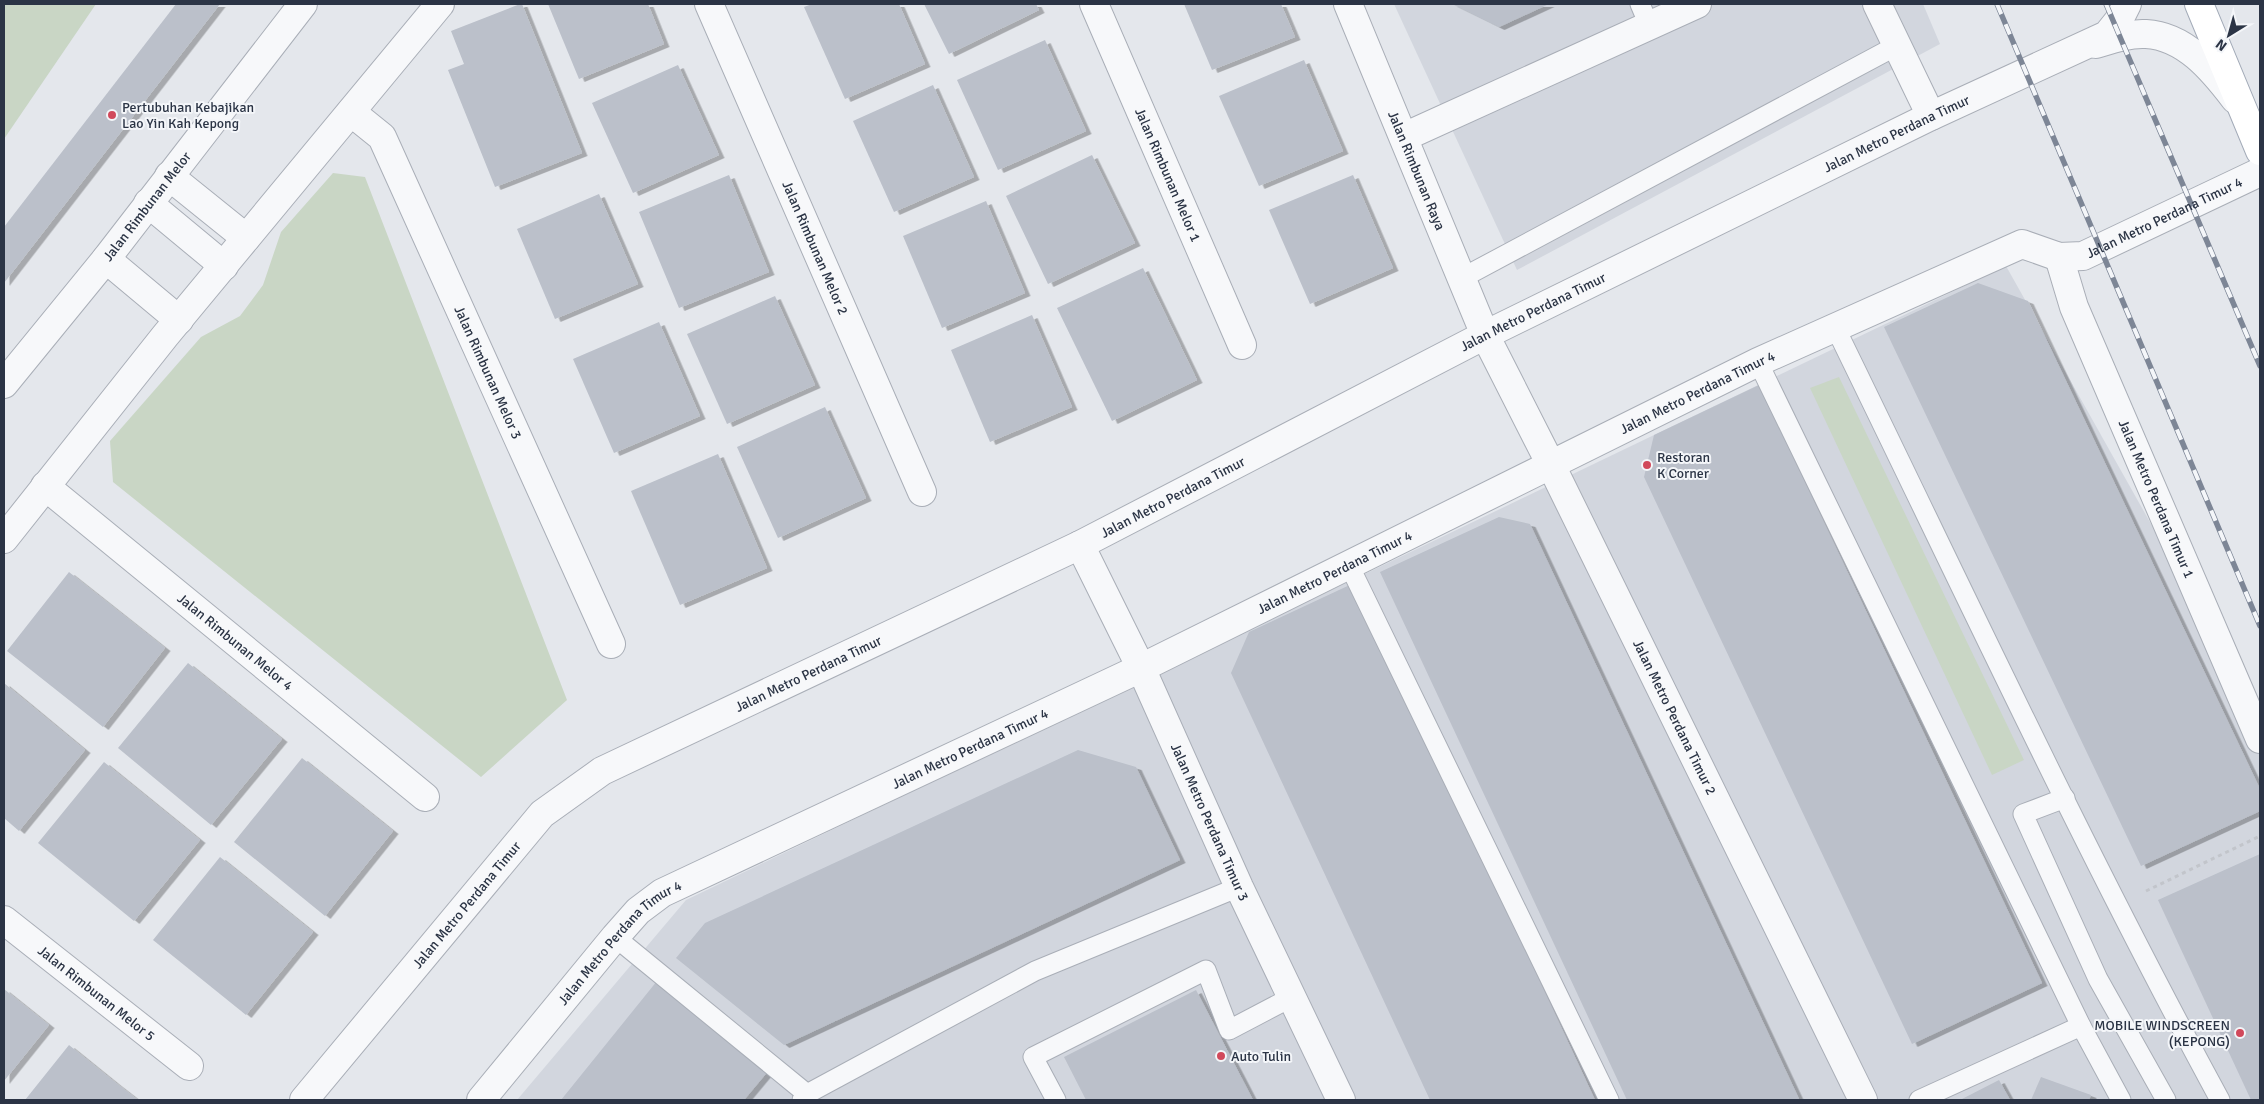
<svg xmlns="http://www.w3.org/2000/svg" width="2264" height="1104" viewBox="0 0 2264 1104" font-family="Signika,sans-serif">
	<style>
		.built { fill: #d2d6de }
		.green { fill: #c9d6c5 }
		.building { fill: #bbc0ca; filter: url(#shadow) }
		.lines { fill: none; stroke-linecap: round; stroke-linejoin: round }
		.lane-casing { stroke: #a9aeb7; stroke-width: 21 }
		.street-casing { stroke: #a9aeb7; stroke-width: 30 }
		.primary-casing { stroke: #a3abb8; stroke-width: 30 }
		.path { stroke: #c2c5cb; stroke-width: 3; stroke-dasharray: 4 4; stroke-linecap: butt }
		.lane { stroke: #f7f8fa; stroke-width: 19 }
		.street { stroke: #f7f8fa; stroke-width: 28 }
		.primary { stroke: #fff; stroke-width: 28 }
		.rail-casing { stroke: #7d8696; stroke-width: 5.5 }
		.rail { stroke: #f4f6f9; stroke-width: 4; stroke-dasharray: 11; stroke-linecap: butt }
		.poi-dot { fill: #d1495b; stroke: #f4f6f9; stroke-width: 2 }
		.labels { text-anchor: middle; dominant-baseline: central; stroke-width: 4; stroke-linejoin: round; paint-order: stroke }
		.poi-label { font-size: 14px; fill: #2b3445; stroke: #f4f6f9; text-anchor: start }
		.street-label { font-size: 14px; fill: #2b3445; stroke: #f4f6f9 }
	</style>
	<defs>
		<filter id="shadow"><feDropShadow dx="5.5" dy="3" stdDeviation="0" flood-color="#0004"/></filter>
	</defs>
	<rect width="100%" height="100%" fill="#e4e7ec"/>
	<!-- built -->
	<g class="built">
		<polygon points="1394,4 1923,4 1940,44 1517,270"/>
		<polygon points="2006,266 2260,718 2260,1100 517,1100 686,900"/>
	</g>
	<!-- green -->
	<g class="green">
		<polygon points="4,4 96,4 4,139"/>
		<polygon points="333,173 365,177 567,700 481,777 113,482 110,441 201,337 240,316 263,285 281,232"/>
		<polygon points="1839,377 2024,760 1992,775 1810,388"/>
	</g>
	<!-- building -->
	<g class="building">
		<polygon points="176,4 220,4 4,283 4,227"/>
		<polygon points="520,4 522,4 582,153 495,187 448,70 464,64 451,31"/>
		<polygon points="548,4 648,4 664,44 579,79"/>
		<polygon points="812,4 899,4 925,64 845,99 804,7"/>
		<polygon points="924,4 1036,4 1039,10 949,54"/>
		<polygon points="1184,4 1281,4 1295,37 1212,70"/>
		<polygon points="1452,4 1549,4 1499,27"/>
		<polygon points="1045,40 1086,131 998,170 957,80"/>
		<polygon points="1304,60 1343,151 1259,186 1219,96"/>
		<polygon points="678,65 719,155 633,193 592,103"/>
		<polygon points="933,85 974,177 894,212 853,121"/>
		<polygon points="1092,155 1135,243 1048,284 1006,196"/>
		<polygon points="729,175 769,272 679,308 639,212"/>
		<polygon points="1353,175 1393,268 1310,304 1269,210"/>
		<polygon points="599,194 638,284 555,319 517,229"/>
		<polygon points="986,201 1025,293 942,328 903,236"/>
		<polygon points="1143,268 1197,380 1112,421 1057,308"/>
		<polygon points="1978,283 2028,301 2260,789 2260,811 2141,866 1884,327"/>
		<polygon points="775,296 815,385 727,424 687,334"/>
		<polygon points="1032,315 1072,407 990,442 951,350"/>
		<polygon points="659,322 700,416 614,453 573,359"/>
		<polygon points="1759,385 2042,983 1912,1044 1644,477 1654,435"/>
		<polygon points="825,407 866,498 778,538 737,447"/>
		<polygon points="718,454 767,568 680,605 631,491"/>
		<polygon points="1499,517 1530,524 1799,1099 1627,1100 1380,572"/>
		<polygon points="69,572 165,648 103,727 7,651"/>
		<polygon points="1354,583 1515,928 1595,1100 1430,1100 1231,673 1249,632"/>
		<polygon points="188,663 282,739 211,825 118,748"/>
		<polygon points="4,683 85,750 19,831 4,818"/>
		<polygon points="1078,750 1136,767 1180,860 784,1045 676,958 705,923"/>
		<polygon points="302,758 393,831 325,916 234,842"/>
		<polygon points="104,762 200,840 134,921 38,843"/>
		<polygon points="2260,854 2260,1100 2251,1100 2158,900"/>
		<polygon points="220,857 313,932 246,1015 153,940"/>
		<polygon points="657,981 769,1070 744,1100 561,1100"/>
		<polygon points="4,989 49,1025 4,1081"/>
		<polygon points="1196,990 1253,1100 1086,1100 1064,1057"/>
		<polygon points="69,1045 116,1083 138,1100 25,1100"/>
		<polygon points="2041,1077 2091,1095 2089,1100 2031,1100"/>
		<polygon points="1999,1080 2010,1100 1963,1100 1962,1099"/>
	</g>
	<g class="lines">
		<!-- lane casing -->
		<g class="lane-casing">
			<g id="lane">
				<polyline points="1640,4 1649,25"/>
				<polyline points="1462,278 1896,46"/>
				<path d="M1836,329C1962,587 2083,848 2220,1100"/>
				<polyline points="1758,362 2081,1026 2121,1100"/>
				<polyline points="1349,565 1609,1100"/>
				<polyline points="2065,798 2023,814 2098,979 2166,1100"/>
				<polyline points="615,937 807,1094"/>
				<polyline points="802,1100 807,1094 1035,971 1239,887"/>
				<polyline points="1056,1100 1033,1057 1206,970 1229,1030 1290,998"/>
				<polyline points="1919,1100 2081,1026"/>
			</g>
		</g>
		<!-- street casing -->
		<g class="street-casing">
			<g id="street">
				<path id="s1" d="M709,4L922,492"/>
				<path id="s2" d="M1094,4L1242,345"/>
				<path id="s3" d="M1348,4L1485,335L1551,465L1863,1100"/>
				<polyline points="1877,4 1931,116"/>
				<path d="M2096,44C2112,39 2129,33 2146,34C2185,36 2213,70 2235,99"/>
				<path id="s4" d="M351,112L382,137L611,644"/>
				<polyline points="1404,137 1697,4"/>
				<polyline points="169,176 246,238"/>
				<polyline points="148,203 224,266"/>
				<path id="s5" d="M2059,257L2074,307L2260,739"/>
				<polyline points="106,259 179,320"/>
				<path id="s6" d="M4,384L106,259L303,4"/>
				<path id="s7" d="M45,486L425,797"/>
				<polyline points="4,539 165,336 440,4"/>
				<path id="s8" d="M1080,545L1141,668L1239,887L1341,1100"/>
				<path id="s9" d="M4,920L189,1066"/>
				<path id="s10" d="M304,1100L542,814L602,771L1080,545L1485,335L1931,116L2107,35L2119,20L2127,4"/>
				<path id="s11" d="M481,1100L615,937L638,911L662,893L1141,668L1758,362L2022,244L2059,257L2083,256L2260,172"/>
			</g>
		</g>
		<!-- primary casing -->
		<g class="primary-casing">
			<polyline id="primary" points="2199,4 2260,151"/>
		</g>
		<!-- path -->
		<polyline class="path" points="2146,891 2260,836"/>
		<!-- lane -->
		<use href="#lane" class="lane"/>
		<!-- street -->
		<use href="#street" class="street"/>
		<!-- primary -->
		<use href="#primary" class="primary"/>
		<!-- rail casing -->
		<g class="rail-casing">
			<g id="rail">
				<polyline points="1997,4 2260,626"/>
				<polyline points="2106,4 2260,366"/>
			</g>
		</g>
		<!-- rail -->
		<use href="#rail" class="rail"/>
	</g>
	<!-- markers -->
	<g class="poi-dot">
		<circle cx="112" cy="115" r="5"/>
		<circle cx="1647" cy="465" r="5"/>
		<circle cx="2240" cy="1033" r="5"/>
		<circle cx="1221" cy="1056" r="5"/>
	</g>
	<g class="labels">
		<!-- poi labels -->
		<g class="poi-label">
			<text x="122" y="107">Pertubuhan Kebajikan<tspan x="122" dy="16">Lao Yin Kah Kepong</tspan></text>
			<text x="1657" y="457">Restoran<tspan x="1657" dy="16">K Corner</tspan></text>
			<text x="2230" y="1025" text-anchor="end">MOBILE WINDSCREEN<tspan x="2230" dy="16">(KEPONG)</tspan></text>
			<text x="1231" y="1056">Auto Tulin</text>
		</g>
		<!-- street labels -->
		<g class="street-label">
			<text stroke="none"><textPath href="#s10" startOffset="1889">Jalan Metro Perdana Timur</textPath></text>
			<text stroke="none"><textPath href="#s3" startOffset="180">Jalan Rimbunan Raya</textPath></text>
			<text stroke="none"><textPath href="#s2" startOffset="186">Jalan Rimbunan Melor 1</textPath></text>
			<text stroke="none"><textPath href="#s6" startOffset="228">Jalan Rimbunan Melor</textPath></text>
			<text stroke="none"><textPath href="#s11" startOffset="1936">Jalan Metro Perdana Timur 4</textPath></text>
			<text stroke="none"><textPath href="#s1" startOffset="266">Jalan Rimbunan Melor 2</textPath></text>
			<text stroke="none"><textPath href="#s10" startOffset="1484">Jalan Metro Perdana Timur</textPath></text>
			<text stroke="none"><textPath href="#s4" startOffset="298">Jalan Rimbunan Melor 3</textPath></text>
			<text stroke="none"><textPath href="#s11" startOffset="1426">Jalan Metro Perdana Timur 4</textPath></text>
			<text stroke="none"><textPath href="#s10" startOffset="1079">Jalan Metro Perdana Timur</textPath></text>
			<text stroke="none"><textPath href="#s5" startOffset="261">Jalan Metro Perdana Timur 1</textPath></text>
			<text stroke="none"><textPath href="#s11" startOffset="1021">Jalan Metro Perdana Timur 4</textPath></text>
			<text stroke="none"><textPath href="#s7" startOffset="246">Jalan Rimbunan Melor 4</textPath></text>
			<text stroke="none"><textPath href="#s10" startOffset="674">Jalan Metro Perdana Timur</textPath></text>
			<text stroke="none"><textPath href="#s3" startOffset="785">Jalan Metro Perdana Timur 2</textPath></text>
			<text stroke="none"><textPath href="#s11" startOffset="616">Jalan Metro Perdana Timur 4</textPath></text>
			<text stroke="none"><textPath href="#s8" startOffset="306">Jalan Metro Perdana Timur 3</textPath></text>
			<text stroke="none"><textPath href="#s10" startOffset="254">Jalan Metro Perdana Timur</textPath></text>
			<text stroke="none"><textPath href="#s11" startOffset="211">Jalan Metro Perdana Timur 4</textPath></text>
			<text stroke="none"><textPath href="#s9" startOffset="118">Jalan Rimbunan Melor 5</textPath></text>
		</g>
	</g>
	<!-- border -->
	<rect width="2264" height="1104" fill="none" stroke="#2b3445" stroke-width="10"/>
	<!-- north arrow -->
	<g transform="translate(2229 35) rotate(217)" stroke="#f4f6f9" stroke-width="4" paint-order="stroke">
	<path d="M0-4L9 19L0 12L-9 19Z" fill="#2b3445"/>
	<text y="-8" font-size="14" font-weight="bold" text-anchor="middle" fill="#2b3445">N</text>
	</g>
</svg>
